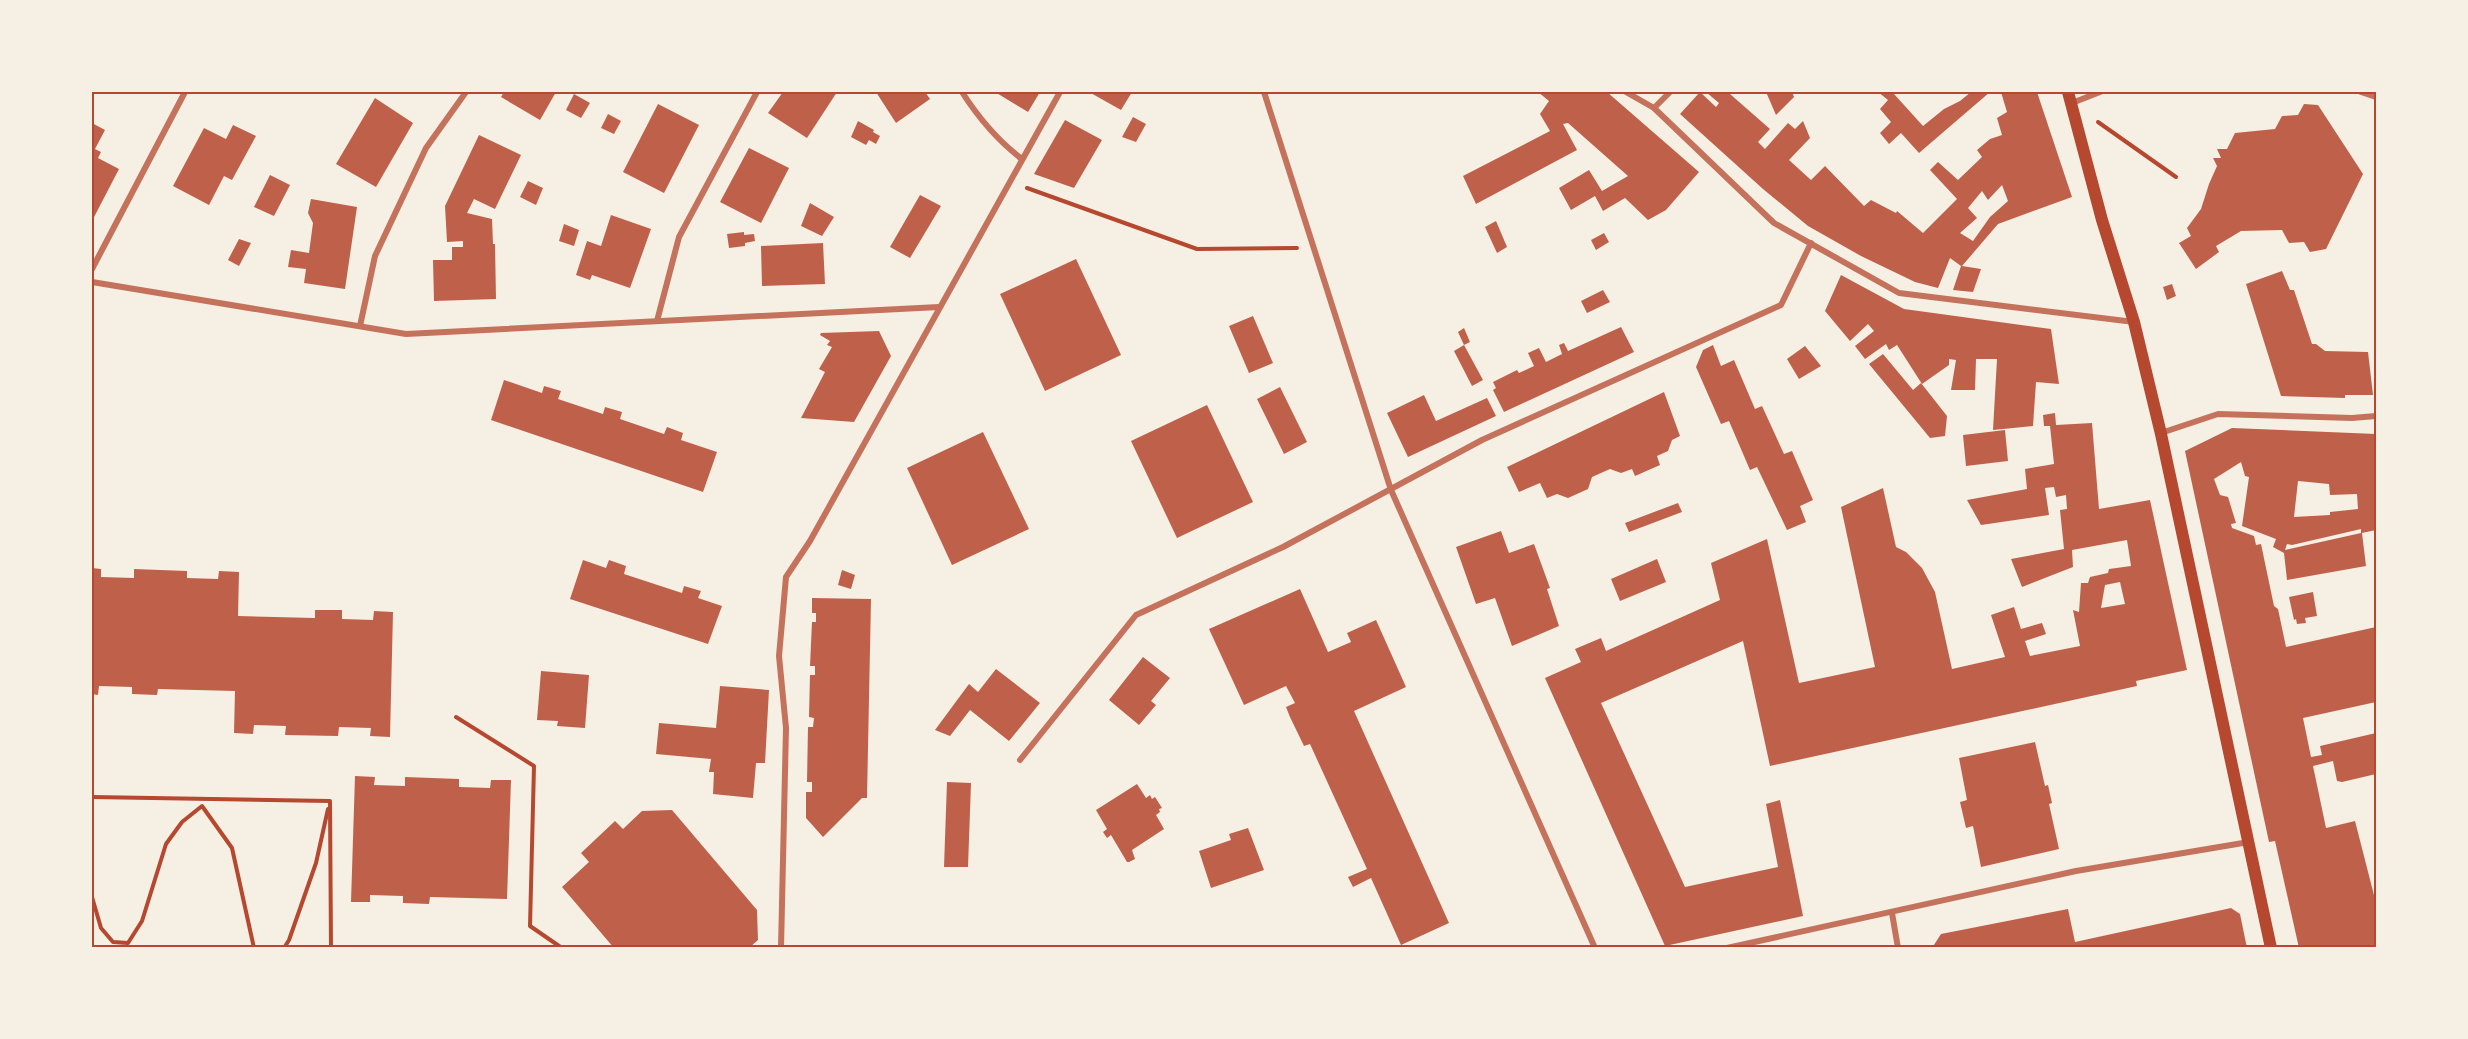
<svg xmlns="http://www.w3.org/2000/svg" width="2468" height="1039" viewBox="0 0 2468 1039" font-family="Inter,sans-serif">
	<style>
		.building { fill: #bf614a; fill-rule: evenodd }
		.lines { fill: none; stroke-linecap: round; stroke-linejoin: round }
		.path { stroke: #b5482f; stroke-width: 4 }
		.minor { stroke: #c5725c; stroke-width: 6 }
		.secondary { stroke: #b5482f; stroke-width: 12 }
		.neatline { fill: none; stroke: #b5482f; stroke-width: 2 }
	</style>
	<rect width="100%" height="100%" fill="#f6efe4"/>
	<!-- building -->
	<g class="building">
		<polygon points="504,92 556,92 540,120 501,97"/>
		<polygon points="783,92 837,92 807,138 768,113"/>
		<polygon points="876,92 925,92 930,99 896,123"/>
		<polygon points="995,92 1040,92 1028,112"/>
		<polygon points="1089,92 1132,92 1121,110"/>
		<polygon points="1538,92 1607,92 1699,172 1666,210 1648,220 1625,198 1603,211 1595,196 1571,210 1559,188 1589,170 1602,191 1628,176 1568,123 1563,124 1577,150 1476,204 1463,176 1550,131 1540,114 1549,101"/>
		<path d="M1700,92L1716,107L1719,103L1706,92H1732L1730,94L1770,129L1758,142L1765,149L1788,123L1795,129L1803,121L1810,138L1789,160L1811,180L1825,166L1864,206L1871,200L1896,213L1897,211L1923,233L1957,199L1930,170L1938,162L1958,180L1982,157L1977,150L1990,139L2002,135L1997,118L2007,112L2001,92H2037L2072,197L1998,224L1962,266L1981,269L1973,292L1953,290L1961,266L1950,258L1938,288L1915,282L1861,256L1808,226L1763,189L1680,114ZM2002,185L2008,201L1990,217L1973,241L1960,233L1977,218L1968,208L1982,191L1988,200Z"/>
		<polygon points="1766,92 1792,92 1794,97 1776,115"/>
		<polygon points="1878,92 1894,94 1923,126 1944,109 1960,101 1971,92 1990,92 1919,153 1901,133 1889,144 1880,133 1891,122 1880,109 1888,100"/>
		<polygon points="574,94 590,103 581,118 566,110"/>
		<polygon points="375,98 413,123 376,187 336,164"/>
		<polygon points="658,104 699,125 664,193 623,172"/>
		<polygon points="2304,104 2318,105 2363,174 2326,249 2310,252 2304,242 2289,243 2282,230 2241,231 2216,246 2219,252 2196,269 2179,243 2191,236 2187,228 2201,209 2209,184 2217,166 2213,158 2221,158 2217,149 2227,149 2235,133 2275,129 2282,116 2298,115"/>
		<polygon points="608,114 621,121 614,134 601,128"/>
		<polygon points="1133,117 1146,124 1136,142 1122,137"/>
		<polygon points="1065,120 1102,140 1074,188 1034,174"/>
		<polygon points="858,121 874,130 873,132 880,136 876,144 869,140 866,145 851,137"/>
		<polygon points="92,123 105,130 95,149 101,152 98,158 119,169 92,221"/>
		<polygon points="233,125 256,136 232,180 224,176 209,205 173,186 204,128 226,139"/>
		<polygon points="479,135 521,155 495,209 474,199 467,213 492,219 493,244 495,244 496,299 434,301 433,260 452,260 452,247 463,247 463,241 447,242 445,206"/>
		<polygon points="749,148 789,168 761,223 720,202"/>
		<polygon points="270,175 290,185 274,216 254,207"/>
		<polygon points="528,181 543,188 536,205 520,197"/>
		<polygon points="920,195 941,206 910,258 890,247"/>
		<polygon points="311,199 357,207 345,289 304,283 306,269 288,267 291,250 309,253 313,223 308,213"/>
		<polygon points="810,203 834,217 822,236 801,226"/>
		<polygon points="611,215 651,229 630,288 592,275 590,280 576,275 587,241 601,246"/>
		<polygon points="1496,221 1507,247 1497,253 1485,227"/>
		<polygon points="564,224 579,230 574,246 559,241"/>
		<polygon points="744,232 744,235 754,234 755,241 745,243 745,246 729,248 727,234"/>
		<polygon points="1604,233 1609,242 1596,250 1591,240"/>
		<polygon points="239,239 251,243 239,266 228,260"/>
		<polygon points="823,243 825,284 762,286 761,246"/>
		<polygon points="1076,259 1121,355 1045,391 1000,294"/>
		<polygon points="2282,271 2290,290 2294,290 2312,344 2316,344 2325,351 2368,352 2373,395 2345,395 2345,398 2281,396 2246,284"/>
		<polygon points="1841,275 1904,309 2051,329 2059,384 2036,382 2033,426 1993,430 1997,359 1976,359 1975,390 1951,390 1956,360 1949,359 1949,365 1922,384 1897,345 1889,350 1886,344 1865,359 1855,346 1874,331 1868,324 1850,341 1825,311"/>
		<polygon points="2172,284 2176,296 2167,300 2163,287"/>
		<polygon points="1603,290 1610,302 1587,313 1581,301"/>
		<polygon points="1253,316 1273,363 1249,373 1229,326"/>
		<polygon points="1621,327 1634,352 1504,412 1493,390 1496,388 1493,382 1517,370 1519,373 1534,366 1528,353 1539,348 1546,362 1562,354 1559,345 1564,343 1568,351"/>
		<polygon points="1464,328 1470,342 1464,345 1458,332"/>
		<polygon points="879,331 891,356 854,422 801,418 825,372 819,369 832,347 827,345 830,341 820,335 821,333"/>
		<polygon points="1464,345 1483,380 1472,386 1454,351"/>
		<polygon points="1713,345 1721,366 1734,360 1755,409 1762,406 1784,454 1792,451 1813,500 1800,506 1806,522 1787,530 1757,467 1750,470 1729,421 1721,424 1696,367 1703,350"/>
		<polygon points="1805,346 1821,366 1799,379 1787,359"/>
		<polygon points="1883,354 1913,390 1921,383 1947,416 1945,436 1930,438 1869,364"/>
		<polygon points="504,380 542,393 544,386 561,391 558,399 603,414 605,407 622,412 620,419 664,434 667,427 683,433 681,440 717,452 703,492 491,420"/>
		<polygon points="1280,387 1307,442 1284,454 1257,399"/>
		<polygon points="1664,392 1680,436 1672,440 1668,451 1657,456 1660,465 1635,476 1632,469 1621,473 1610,469 1592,477 1588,489 1568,498 1557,494 1547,498 1540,483 1519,492 1507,467"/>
		<polygon points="1424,395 1436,421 1487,398 1496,416 1408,457 1387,413"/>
		<polygon points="1207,405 1253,502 1177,538 1131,441"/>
		<path d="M2055,413L2056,425L2092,423L2099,509L2150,500L2187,670L2136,681L2137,686L1770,766L1743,641L1601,703L1685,887L1778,867L1766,804L1780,800L1803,916L1665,946L1545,678L1581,662L1575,649L1601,638L1606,651L1720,600L1711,563L1767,539L1799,683L1875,667L1841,507L1883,488L1896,547L1906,552L1922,568L1935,592L1952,669L2005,657L1991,615L2014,607L2021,629L2042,623L2046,634L2025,641L2030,656L2080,646L2073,610L2079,612L2081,583H2088L2090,577L2108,573L2109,569L2131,566L2127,540L2072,550L2073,567L2022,587L2011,559L2064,549L2060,510L2067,509L2066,495L2056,497L2054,487L2045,488L2049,515L1981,525L1967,500L2027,489L2025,469L2054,464L2050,426H2044L2043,415ZM2120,582L2125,604L2101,608L2105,585Z"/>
		<path d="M2232,428L2376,434V530L2362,533L2366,566L2287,580L2284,553L2273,547L2276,539L2242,526L2249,477L2245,476L2241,462L2214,479L2220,495L2228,497L2236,523L2231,524L2232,528L2254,536L2256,545L2261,544L2274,606L2278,609L2286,647L2376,627V702L2303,718L2311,757L2322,755L2320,746L2376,733V774L2342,782L2337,781L2333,761L2313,766L2326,828L2355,821L2376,903V948H2299L2275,841L2269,842L2185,451ZM2298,481L2329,484L2330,495L2357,494L2358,509L2330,512V515L2294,517ZM2361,529V533L2285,550L2287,544L2292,545Z"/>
		<polygon points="2005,430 2008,461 1966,466 1963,435"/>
		<polygon points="983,432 1029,529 952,565 907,468"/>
		<polygon points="1678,503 1682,512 1629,532 1625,523"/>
		<polygon points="1501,531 1509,553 1534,544 1550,588 1547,589 1559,626 1512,646 1495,598 1476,604 1456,547"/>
		<polygon points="1657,559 1666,582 1620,601 1611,579"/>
		<polygon points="583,560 606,568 609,560 626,566 624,574 682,593 684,586 701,591 698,598 722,606 708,644 570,599"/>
		<polygon points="92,568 101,569 101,577 134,578 134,569 187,571 187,578 218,579 219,571 239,572 238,616 315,618 315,610 342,610 342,619 373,620 374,611 393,612 390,737 370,736 371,728 339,727 338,736 285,735 286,726 254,725 253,734 234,733 235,691 158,689 157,695 132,694 132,687 99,686 98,695 92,694"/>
		<polygon points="842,570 855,575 851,589 838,585"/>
		<polygon points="1300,589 1328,652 1351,642 1347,633 1376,620 1406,687 1354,711 1449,923 1401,945 1371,878 1353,887 1348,877 1367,869 1310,744 1304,746 1290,717 1286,707 1295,703 1286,686 1244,705 1209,629"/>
		<polygon points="2313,592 2317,616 2305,618 2306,623 2297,624 2296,619 2294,620 2289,597"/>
		<polygon points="812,598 871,599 867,798 862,798 823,837 806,818 806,792 812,792 812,782 807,782 808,727 813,727 814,718 809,717 810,675 815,675 815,666 810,666 812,622 816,622 816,613 812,613"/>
		<polygon points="1143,657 1170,678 1151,701 1156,705 1139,725 1109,700"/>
		<polygon points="996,669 1040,703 1009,741 970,710 950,736 935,730 969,684 978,692"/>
		<polygon points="541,671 589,675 585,728 557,726 558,721 537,720"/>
		<polygon points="720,686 769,690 765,763 756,763 753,798 713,794 714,772 709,772 711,759 656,754 659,723 716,728"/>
		<polygon points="2035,742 2045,786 2048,785 2052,803 2049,804 2059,849 1981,867 1973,826 1966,828 1960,802 1967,800 1959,758"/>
		<polygon points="355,776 375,777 374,785 405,786 405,777 459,779 459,787 490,788 491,780 511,780 507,899 430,897 429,904 403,903 403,896 370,895 370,902 351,902"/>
		<polygon points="947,782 971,783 968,867 944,867"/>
		<polygon points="1137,784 1146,798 1150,795 1152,799 1155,797 1162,808 1159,809 1160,812 1156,815 1164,829 1132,850 1135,859 1129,862 1127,862 1111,835 1107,838 1103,832 1107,829 1096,810"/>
		<polygon points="672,810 757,910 758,940 749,948 614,948 562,887 589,862 581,853 615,821 623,829 642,811"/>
		<polygon points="1248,828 1264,870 1211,888 1199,851 1231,840 1229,834"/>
		<polygon points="2231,908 2240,914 2247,948 1932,948 1941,934 2068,909 2075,942"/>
	</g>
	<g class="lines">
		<!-- path -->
		<g class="path">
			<polyline points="2098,122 2176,177"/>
			<polyline points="1027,188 1197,249 1297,248"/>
			<polyline points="456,717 534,766 530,926 562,948"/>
			<polyline points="92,797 330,801 331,948"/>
			<polyline points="92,897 101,928 113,942 128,943 142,921 166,844 182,822 202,806 232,848 254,948"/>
			<polyline points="284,948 289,940 316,863 328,809"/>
		</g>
		<!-- minor -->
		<g class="minor">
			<path d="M962,92C978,117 998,141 1022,159"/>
			<polyline points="1264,92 1391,490 1595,948"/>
			<polyline points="1626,92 1654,108 1774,223 1899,293 2134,322"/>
			<polyline points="2361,92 2376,97"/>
			<polyline points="2072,103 2100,92"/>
			<polyline points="1654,108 1670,92"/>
			<polyline points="92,269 185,92"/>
			<polyline points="92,282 406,334 939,307"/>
			<polyline points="657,321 679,237 757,92"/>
			<polyline points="360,326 375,256 426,148 466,92"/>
			<polyline points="2161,433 2218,414 2352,418 2376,416"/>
			<polyline points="1020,760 1136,615 1283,547 1482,440 1781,305 1811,243"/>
			<polyline points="1892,913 1898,948"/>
			<polyline points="781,948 786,728 779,656 786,577 810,541 1060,92"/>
			<polyline points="1727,948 2076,871 2249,842"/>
		</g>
		<!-- secondary -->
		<polyline class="secondary" points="2068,92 2102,220 2134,322 2161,434 2271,948"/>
	</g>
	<!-- border -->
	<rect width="2468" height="1039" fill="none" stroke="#f6efe4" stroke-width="186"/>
	<rect x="93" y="93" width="2282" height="853" class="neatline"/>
</svg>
